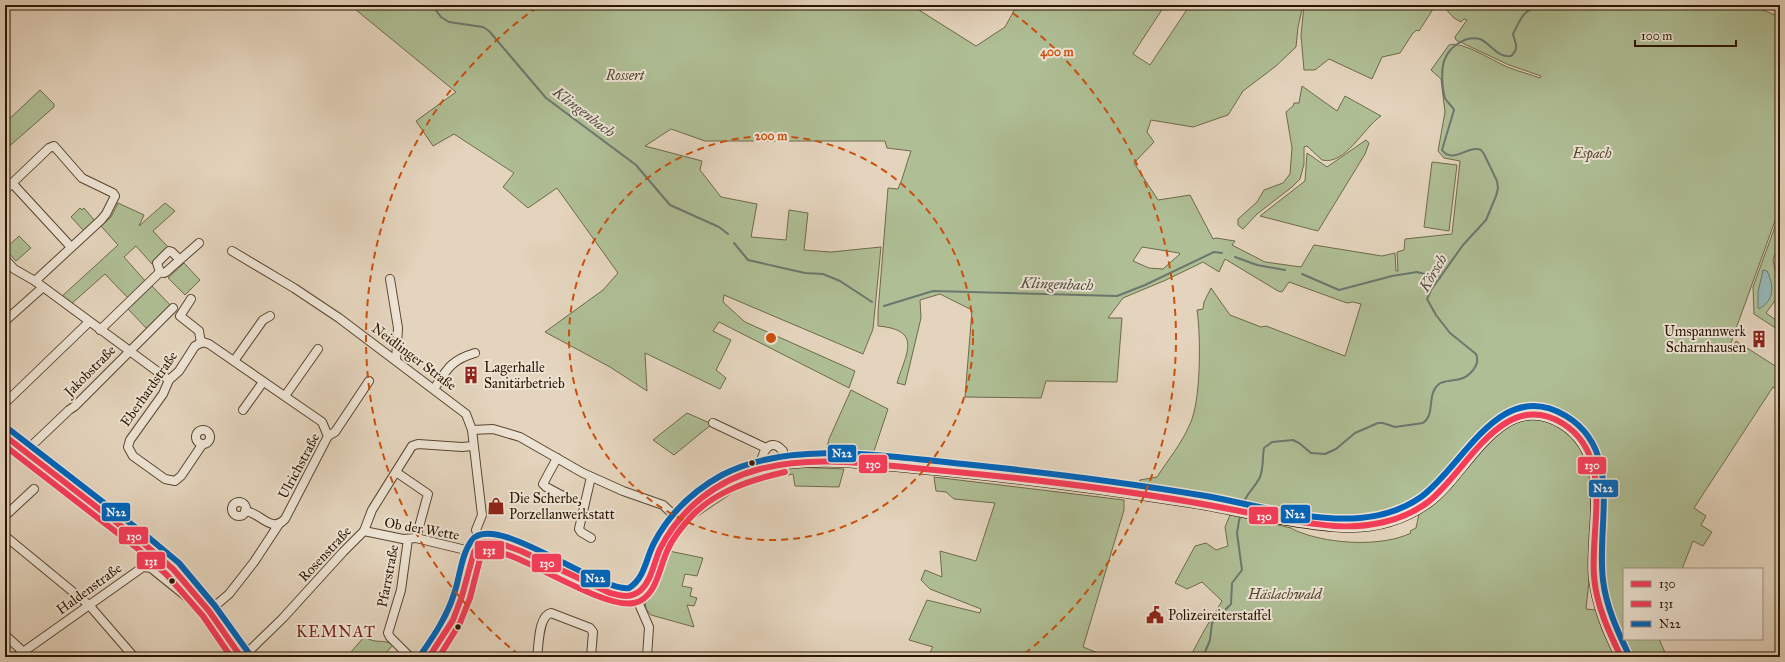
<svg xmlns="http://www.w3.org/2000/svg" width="1785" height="662" viewBox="0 0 1785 662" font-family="'IM FELL Great Primer',serif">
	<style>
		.green { fill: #afbe95; stroke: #6e6a4a; fill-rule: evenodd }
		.water { fill: #97b7b7; stroke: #6c776e }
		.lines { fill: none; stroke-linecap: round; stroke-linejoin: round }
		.stream { stroke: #6c776e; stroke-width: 2 }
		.street-casing { stroke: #5a462f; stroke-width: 10 }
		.secondary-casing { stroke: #2c1600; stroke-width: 12 }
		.street { stroke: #ede3d4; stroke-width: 8 }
		.secondary { stroke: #ede3d4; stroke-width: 11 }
		.bus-1-casing { stroke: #ede3d4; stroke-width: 9 }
		.bus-2-casing { stroke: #ede3d4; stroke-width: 9 }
		.bus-3-casing { stroke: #ede3d4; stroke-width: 9 }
		.bus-1 { stroke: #f83c5a; stroke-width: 6 }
		.bus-2 { stroke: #f83c5a; stroke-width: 6 }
		.bus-3 { stroke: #0065bd; stroke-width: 6 }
		.ring { fill: none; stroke: #cc4f0a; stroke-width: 2; stroke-dasharray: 7 5 }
		.bus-dot { fill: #2c1600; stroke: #ede3d4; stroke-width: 1.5 }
		.labels { text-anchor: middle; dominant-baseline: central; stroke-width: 4; stroke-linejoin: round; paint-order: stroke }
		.park-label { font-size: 14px; font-style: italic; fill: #53482d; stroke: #ede3d4 }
		.poi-label { font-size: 14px; fill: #2c1600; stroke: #ede3d4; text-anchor: start }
		.street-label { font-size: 14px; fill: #2c1600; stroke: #ede3d4 }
		.water-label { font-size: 15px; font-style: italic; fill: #514e40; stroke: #ede3d4 }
		.quarter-label { font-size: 16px; letter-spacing: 1px; fill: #7a1f14; stroke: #ede3d4 }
		.centre { fill: #cc4f0a; stroke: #ede3d4; stroke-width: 2 }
		.ring-label { font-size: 12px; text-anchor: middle; font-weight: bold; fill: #cc4f0a; stroke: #ede3d4; stroke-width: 4; stroke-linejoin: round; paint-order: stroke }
		.line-badge { stroke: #ede3d4; stroke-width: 1.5 }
		.badge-label { font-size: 11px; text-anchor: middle; font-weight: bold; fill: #fff }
	</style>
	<rect width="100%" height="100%" fill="#e4d4bd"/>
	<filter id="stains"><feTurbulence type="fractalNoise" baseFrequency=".005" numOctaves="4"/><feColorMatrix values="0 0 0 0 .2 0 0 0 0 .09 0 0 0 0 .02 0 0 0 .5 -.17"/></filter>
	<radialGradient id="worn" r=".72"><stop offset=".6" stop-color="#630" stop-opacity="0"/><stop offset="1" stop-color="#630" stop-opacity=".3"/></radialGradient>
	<!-- green -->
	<g class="green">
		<path d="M350,5H423L426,8L424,5H911L976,46L1005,27L1017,5H1165L1133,54L1150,65L1190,5H1303L1298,27L1296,47L1276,66L1243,91L1228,115L1193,127L1151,120L1147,132L1154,142L1134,163L1158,200L1190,195L1213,239L1216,238L1235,241L1232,245L1265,262L1301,267L1314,245L1382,256L1395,253L1396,271H1398L1397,252L1404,250L1405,239L1452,234L1460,161L1444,158L1438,151L1445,112L1441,79L1431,70L1449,45C1462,40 1496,63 1510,68C1520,72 1530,74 1540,78L1541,76L1509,65L1456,40L1455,37L1467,20L1464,19L1461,22L1454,18L1442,5H1759L1760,9L1780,17V207L1729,348L1732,349L1736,341L1780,369V391L1773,387L1694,508L1706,516L1701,525L1712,532L1703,546L1693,541L1682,569H1624V639H1659L1667,657H1624L1614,635L1598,581L1600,511L1579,433L1523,412L1445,481L1415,506L1374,521L1329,522L1249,509V505L1231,502L1230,505L1167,494C1163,490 1154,489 1149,491L1079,482V479L1138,485L1140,480L1157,477C1168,460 1182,443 1190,424C1201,401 1201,337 1197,310L1203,309L1204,302L1211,288L1230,315L1261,327L1266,326L1345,356L1361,304L1353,302L1347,303L1289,282L1282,292L1278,291L1225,259L1219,272L1203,262L1166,280L1123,298L1108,318H1122L1117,382L1046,381L1041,398L965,397L972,310L940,294L920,300L921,318L905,385L897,383C906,353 923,330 878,326V312L888,188L898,189C904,176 906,164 911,151L887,148L885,141H705L671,129L645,146L702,161L700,170L721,197L757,204L751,237L786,240L789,210L808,213L804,250L831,252L881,247L873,329L863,354L724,295L723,302L745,322L855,371L849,388L719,322L713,331L731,340L716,370L726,378L720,389L645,353L647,391L610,367L545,332L603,290L618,273L557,188L528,208L503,187L514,173L454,134L433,146L416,121L456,92ZM1142,247L1179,253L1180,254L1163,269L1149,268L1133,261Z"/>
		<polygon points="1304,5 1440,5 1435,6 1419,31 1417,30 1413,33 1400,53 1382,57 1372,79 1329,59 1315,70 1304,70 1301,35"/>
		<path d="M1302,86L1337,111L1345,96L1381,116C1364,127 1345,166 1322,160L1307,146L1304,147V164L1300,179L1292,187L1257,214L1243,229L1238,225V219L1257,202L1264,190L1283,183L1290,174L1292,148L1286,112L1293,106L1294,103H1299Z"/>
		<polygon points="40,90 54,104 54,107 5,150 5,123"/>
		<polygon points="1366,140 1369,143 1365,154 1318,231 1260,216 1305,181 1307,153 1327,167"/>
		<polygon points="1432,162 1457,165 1449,231 1424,227"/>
		<polygon points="118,203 144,215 139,226 165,203 175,211 153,231 169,248 152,264 136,246 124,257 147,283 129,299 105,274 70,305 60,298 118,245 101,226 111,217"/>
		<polygon points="80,208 82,210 84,208 95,221 84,231 71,217"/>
		<polygon points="1780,213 1780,241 1773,260 1775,270 1779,278 1780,287 1776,299 1766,313 1780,323 1780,331 1754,314 1753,287"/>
		<polygon points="19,236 31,248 16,261 5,249"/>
		<polygon points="184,263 200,280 185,295 168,278"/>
		<polygon points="152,286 172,307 148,330 128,309"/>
		<polygon points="851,390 888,409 874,451 827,448 829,439"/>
		<polygon points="687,413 712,424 674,455 653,440"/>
		<path d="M1534,419L1546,421L1566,431L1581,448L1591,474L1590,571L1586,609L1596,610L1618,657H1190L1205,629L1222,601L1202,582L1187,589L1175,583L1195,546L1206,543L1216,550L1228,546L1225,527L1230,515C1251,519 1271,523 1291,528C1295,530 1298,532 1302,533C1332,544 1382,547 1411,533L1410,531L1416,528L1419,514L1487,442L1513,422Z"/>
		<polygon points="796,467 844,469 839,487 795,486 793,474 730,487 732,493 689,522 683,520 669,551 703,558 697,576 685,574 682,586 692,588 690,596 697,598 694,606 687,605 694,627 651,615 646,609 645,601 646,596 653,584 662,554 683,520 712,495 731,483 755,474"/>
		<polygon points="934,477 1124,500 1124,510 1083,647 1108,657 927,657 933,647 909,640 927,600 980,613 981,609 930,589 921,580 925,570 942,577 940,551 976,561 995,503 954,499 946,492 936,491"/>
		<path d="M365,636C373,645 384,638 393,645L382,657H359L351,652Z"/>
	</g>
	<!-- water -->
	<path class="water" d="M1763,270L1767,271C1774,285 1775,300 1759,309L1758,307V292Z"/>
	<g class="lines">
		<!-- stream -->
		<g class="stream">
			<polyline points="432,5 441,17 449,22 483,27 489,31 546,98 636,165 670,205 719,227 728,234"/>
			<polyline points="734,243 748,260 805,273 823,274 840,281 872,302"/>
			<polyline points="1235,257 1257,265 1285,270"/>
			<polyline points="1302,274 1339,290 1392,276 1417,272 1440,278"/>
			<polyline points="884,306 933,291 1117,296 1145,285 1214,252 1222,253"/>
			<path d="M1242,507C1245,494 1255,488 1260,477C1264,467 1262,458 1264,448L1272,442L1293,440L1299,443L1311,453L1325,454L1336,449L1355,433L1378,423H1383L1395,427L1423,423C1436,414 1426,394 1439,384C1444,380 1453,381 1460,379C1469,377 1481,365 1476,354L1450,333L1436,315L1427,299L1431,290L1463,245L1486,220L1496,196L1498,188L1497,181L1484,154L1481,150C1469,144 1453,165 1442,150L1454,110C1452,105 1447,103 1445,98C1442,88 1441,71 1444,61C1449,47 1465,35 1480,39C1490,43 1499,59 1511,56C1520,48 1515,43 1513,34C1521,18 1523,10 1541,5"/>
			<polyline points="1203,657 1210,640 1212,623 1231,604 1232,583 1242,570 1237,533 1240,515"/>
		</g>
		<!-- street casing -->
		<g class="street-casing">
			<g id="street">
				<polyline points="12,183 71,247"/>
				<polyline points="5,190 49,148 54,146 82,178 113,193 115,196 106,214 101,220 35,281"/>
				<polyline points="232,251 294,288 339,318 466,414 472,430 482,515 476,530 481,543"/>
				<polyline points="5,259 14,269 35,281 169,380"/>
				<polyline points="160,272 157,263 169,251 172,252 179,259"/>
				<polyline points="390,279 398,328 396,360"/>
				<polyline points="191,299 180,316 199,331 201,343"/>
				<polyline points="5,321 42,288"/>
				<polyline points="100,330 160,272 164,273 166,272 199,243"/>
				<polyline points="234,361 263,320 270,316"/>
				<path d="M434,389C447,369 451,360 475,353"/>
				<polyline points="285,396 318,349"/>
				<polyline points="5,403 89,322"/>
				<polyline points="243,410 263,382"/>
				<polyline points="713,423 766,448"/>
				<circle cx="203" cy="437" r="7"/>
				<polyline points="472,430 493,429 520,437 583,473 623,491 663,505 678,519"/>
				<polyline points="202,445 181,476 175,481 165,479 133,456 128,447 130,440 163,394 169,380 179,371 195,346 203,342 209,344 322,422 328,436"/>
				<polyline points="25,452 69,410 75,406 173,308"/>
				<polyline points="557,458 543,484 546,487 563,496"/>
				<path d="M761,468C760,455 769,435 783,451V464"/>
				<polyline points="396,472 428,494 416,538"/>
				<polyline points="591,477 579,529 581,532 591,538"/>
				<circle cx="239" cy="509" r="7"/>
				<path d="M245,511C260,512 271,534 285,519L328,436L335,432L369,381"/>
				<polyline points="5,516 34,489"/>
				<polyline points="364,531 403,539 416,538 474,552"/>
				<polyline points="5,536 89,605 134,657"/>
				<polyline points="408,539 401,590 388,633 390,637 410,657"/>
				<polyline points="635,595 649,627 647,657"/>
				<polyline points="209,611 229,594 254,562 279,524"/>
				<polyline points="5,635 29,657"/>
				<polyline points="16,657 143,567 151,568 187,597 192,598 197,597"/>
				<polyline points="243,657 283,618 343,552 364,531 372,510 412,446 418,444 462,447 473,446"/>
				<path d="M537,657C539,646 538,616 551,613L590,628L593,632L591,657"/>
			</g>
		</g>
		<!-- secondary casing -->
		<g class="secondary-casing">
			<g id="secondary">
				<polyline points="5,436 143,543 173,569 209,611 241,657"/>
				<path d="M429,657L453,620L462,596L474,552L479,544L484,542H496L521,551L610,593C618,595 628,599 635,594C650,587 653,562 660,549C679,509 717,480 759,469C810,455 865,463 917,468C1008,476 1100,488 1191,502C1239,510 1286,522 1334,526C1367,529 1400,522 1428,502C1467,474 1500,386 1562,423C1615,456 1590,526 1594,576C1597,605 1608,631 1621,657"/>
			</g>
		</g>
		<!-- street -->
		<use href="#street" class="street"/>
		<!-- secondary -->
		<use href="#secondary" class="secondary"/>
		<!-- bus-1 casing -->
		<g class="bus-1-casing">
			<g id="bus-1">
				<polyline points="5,436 143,543 173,569 209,611 241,657"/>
				<path d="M429,657L453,620L462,596L474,552L479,544L484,542H496L521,551L610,593C621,596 631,599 641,590C652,579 654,562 660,549C680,509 717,480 760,469C814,455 869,464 924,469C1013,477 1103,487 1191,502C1239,510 1286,522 1334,526C1366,528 1402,522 1428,502C1466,473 1502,387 1562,423C1615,455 1590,527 1594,576C1596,605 1609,632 1621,657"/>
			</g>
		</g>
		<!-- bus-2 casing -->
		<g class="bus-2-casing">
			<g id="bus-2">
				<polyline points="5,446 138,549 167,575 203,616 231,657"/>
				<path d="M439,657L460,623L470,598L481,555L484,550C494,549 502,553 511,556C539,566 608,609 634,603C657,598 659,567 668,549C673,538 681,528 689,519C713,492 750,480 785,472"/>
			</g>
		</g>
		<!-- bus-3 casing -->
		<g class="bus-3-casing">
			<g id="bus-3">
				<polyline points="10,430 148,537 179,563 215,606 248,652"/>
				<path d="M422,653C435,634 447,616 454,594C460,577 461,555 472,540C495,511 598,592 629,588C645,578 646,558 654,543C669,514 693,491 722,475C792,438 897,458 973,465C1050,473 1129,483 1206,496C1255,505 1311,522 1360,518C1382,516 1404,509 1421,497C1464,466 1499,376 1566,416C1624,451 1596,526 1603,580C1606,606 1617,630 1628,653"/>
			</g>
		</g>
		<!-- bus-1 -->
		<use href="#bus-1" class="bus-1"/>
		<!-- bus-2 -->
		<use href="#bus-2" class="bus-2"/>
		<!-- bus-3 -->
		<use href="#bus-3" class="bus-3"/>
	</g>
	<!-- distance rings -->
	<g class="ring">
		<circle cx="771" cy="338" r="202"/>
		<path d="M519 655A405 405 0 0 1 539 6M1003 6A405 405 0 0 1 1023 655"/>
	</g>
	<!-- icons -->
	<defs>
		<g id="building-bare" transform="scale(1.38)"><path d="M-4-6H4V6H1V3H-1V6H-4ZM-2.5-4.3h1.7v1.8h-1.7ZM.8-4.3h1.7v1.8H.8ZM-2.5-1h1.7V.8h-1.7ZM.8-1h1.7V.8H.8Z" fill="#8f2418" stroke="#ede3d4" stroke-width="2.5" paint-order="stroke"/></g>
		<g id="shop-bare" transform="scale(1.38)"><path d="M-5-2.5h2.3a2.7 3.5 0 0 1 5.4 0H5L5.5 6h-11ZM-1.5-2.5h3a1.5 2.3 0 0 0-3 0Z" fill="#8f2418" stroke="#ede3d4" stroke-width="2.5" paint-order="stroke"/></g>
		<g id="civic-bare" transform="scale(1.38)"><path d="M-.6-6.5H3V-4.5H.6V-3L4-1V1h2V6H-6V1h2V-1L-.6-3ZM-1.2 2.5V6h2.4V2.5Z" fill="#8f2418" stroke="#ede3d4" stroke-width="2.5" paint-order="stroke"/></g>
	</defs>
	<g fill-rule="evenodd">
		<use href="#building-bare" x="1759" y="339"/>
		<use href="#building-bare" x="471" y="375"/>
		<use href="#shop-bare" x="496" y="506"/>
		<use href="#civic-bare" x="1155" y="615"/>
	</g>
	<!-- markers -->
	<g class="bus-dot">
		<circle cx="752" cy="463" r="3.5"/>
		<circle cx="172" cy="581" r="3.5"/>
		<circle cx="458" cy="627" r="3.5"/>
	</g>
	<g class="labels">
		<!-- park labels -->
		<g class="park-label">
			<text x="625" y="75">Rossert</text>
			<text x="1592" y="153">Espach</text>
			<text x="1285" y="594">Häslachwald</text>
		</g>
		<!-- poi labels -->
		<g class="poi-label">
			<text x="1746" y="331" text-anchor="end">Umspannwerk<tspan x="1746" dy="16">Scharnhausen</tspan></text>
			<text x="484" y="367">Lagerhalle<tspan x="484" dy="16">Sanitärbetrieb</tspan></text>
			<text x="509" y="498">Die Scherbe,<tspan x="509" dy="16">Porzellanwerkstatt</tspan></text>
			<text x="1168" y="615">Polizeireiterstaffel</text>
		</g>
		<!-- street labels -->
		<g class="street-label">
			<text transform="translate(414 357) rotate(37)">Neidlinger Straße</text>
			<text transform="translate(90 371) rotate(-45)">Jakobstraße</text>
			<text transform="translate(149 389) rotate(-55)">Eberhardstraße</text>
			<text transform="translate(299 466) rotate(-62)">Ulrichstraße</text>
			<text transform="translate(422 529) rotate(10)">Ob der Wette</text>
			<text transform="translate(325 554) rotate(-47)">Rosenstraße</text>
			<text transform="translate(388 576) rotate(-79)">Pfarrstraße</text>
			<text transform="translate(89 589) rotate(-36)">Haldenstraße</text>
		</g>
		<!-- water labels -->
		<g class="water-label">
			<text transform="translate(584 112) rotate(37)">Klingenbach</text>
			<text transform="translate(1433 273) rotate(-60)">Körsch</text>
			<text transform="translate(1057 284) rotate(2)">Klingenbach</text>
		</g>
		<!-- quarter labels -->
		<g class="quarter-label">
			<text x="336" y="631">KEMNAT</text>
		</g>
	</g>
	<circle cx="771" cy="338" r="6" class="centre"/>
	<g class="ring-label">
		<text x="1057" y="56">400 m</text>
		<text x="771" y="140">200 m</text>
	</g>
	<g class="line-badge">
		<rect x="827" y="444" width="30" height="19" rx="4" fill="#0065bd"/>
		<rect x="858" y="454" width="30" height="20" rx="4" fill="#f83c5a"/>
		<rect x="1577" y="456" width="30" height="19" rx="4" fill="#f83c5a"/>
		<rect x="1588" y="479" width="31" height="19" rx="4" fill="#0065bd"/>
		<rect x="101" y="502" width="30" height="20" rx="4" fill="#0065bd"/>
		<rect x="1280" y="504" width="31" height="20" rx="4" fill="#0065bd"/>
		<rect x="1248" y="506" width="31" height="19" rx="4" fill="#f83c5a"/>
		<rect x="118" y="526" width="31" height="19" rx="4" fill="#f83c5a"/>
		<rect x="474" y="540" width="31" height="20" rx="4" fill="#f83c5a"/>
		<rect x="136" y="551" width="30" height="19" rx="4" fill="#f83c5a"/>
		<rect x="531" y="553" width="31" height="20" rx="4" fill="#f83c5a"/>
		<rect x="580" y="569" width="31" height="19" rx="4" fill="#0065bd"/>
	</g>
	<g class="badge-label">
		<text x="842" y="457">N22</text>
		<text x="873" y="468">130</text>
		<text x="1592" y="469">130</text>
		<text x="1603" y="492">N22</text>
		<text x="116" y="516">N22</text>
		<text x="1295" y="518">N22</text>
		<text x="1264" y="520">130</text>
		<text x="134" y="540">130</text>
		<text x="489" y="554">131</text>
		<text x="151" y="565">131</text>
		<text x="547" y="567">130</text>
		<text x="595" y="582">N22</text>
	</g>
	<!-- margin -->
	<rect width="1785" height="662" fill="none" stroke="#e4d4bd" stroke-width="20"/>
	<rect x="6" y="6" width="1773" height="650" fill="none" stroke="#2c1600" stroke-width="2"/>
	<rect x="10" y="10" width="1765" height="642" fill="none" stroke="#2c1600"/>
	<!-- legend -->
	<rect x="1623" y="568" width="140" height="72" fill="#ede3d4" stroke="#a0917f"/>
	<rect x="1631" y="581" width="20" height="6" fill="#f83c5a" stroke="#a0917f"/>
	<text x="1659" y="588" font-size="12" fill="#2c1600">130</text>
	<rect x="1631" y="601" width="20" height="6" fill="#f83c5a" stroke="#a0917f"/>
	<text x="1659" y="608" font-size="12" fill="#2c1600">131</text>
	<rect x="1631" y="621" width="20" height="6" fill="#0065bd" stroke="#a0917f"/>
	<text x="1659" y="628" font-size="12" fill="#2c1600">N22</text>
	<!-- scale -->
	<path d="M1635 40v6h101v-6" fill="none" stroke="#2c1600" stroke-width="2"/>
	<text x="1641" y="40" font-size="12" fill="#2c1600" stroke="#ede3d4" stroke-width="3" paint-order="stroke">100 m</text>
	<rect width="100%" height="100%" filter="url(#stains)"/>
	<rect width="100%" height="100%" fill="url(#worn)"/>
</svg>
